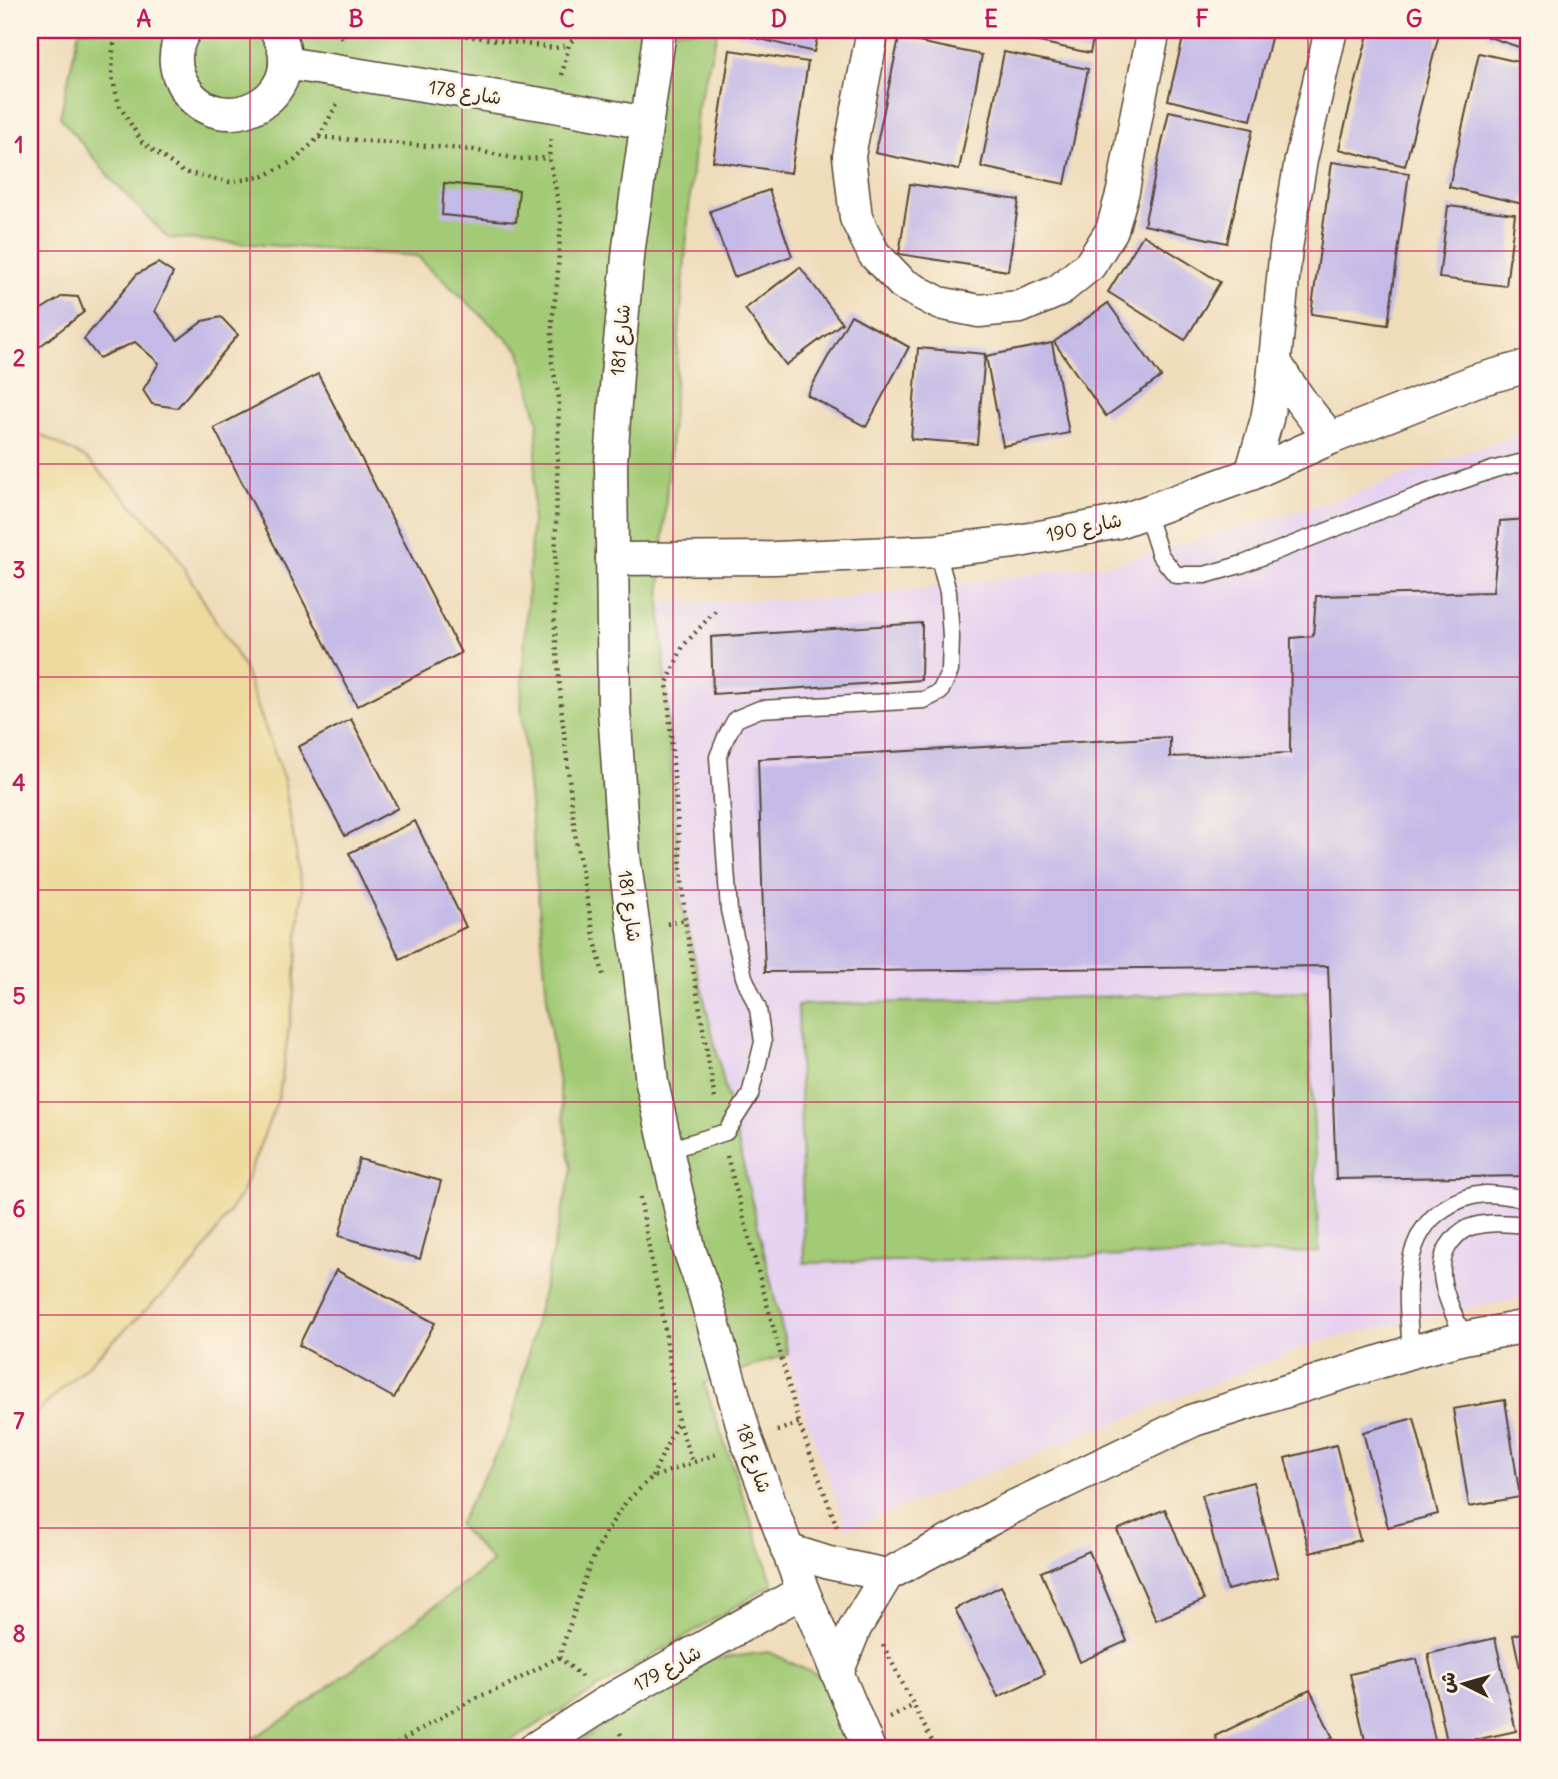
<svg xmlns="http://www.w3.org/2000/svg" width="1558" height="1779" viewBox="0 0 1558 1779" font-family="Delius,'Playpen Sans Arabic',sans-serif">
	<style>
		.built { fill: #e6d2f0 }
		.green { fill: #a3ca76; stroke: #6f7a4a; stroke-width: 2 }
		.sand { fill: #eeda9e; stroke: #94825e; stroke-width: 2 }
		.building { fill: #c4bae7 }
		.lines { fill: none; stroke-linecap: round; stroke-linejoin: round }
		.lane-casing { stroke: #564535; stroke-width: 19 }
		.street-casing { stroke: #564535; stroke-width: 35 }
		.path { stroke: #564535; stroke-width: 4.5; stroke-dasharray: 2 5; stroke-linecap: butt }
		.lane { stroke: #fff; stroke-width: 16 }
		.street { stroke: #fff; stroke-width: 32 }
		.grid { fill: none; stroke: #c2185b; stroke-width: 2; stroke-opacity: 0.55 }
		.labels { text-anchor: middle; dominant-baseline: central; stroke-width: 6; stroke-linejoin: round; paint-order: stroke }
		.street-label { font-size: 19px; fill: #3b2a1e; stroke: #fcf5e5 }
		.neatline { fill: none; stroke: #c2185b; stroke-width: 2.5 }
		.grid-label { font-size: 23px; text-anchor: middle; font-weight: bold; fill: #c2185b }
	</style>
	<rect width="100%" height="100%" fill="#fcf5e5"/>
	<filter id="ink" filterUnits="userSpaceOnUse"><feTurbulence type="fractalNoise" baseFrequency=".0143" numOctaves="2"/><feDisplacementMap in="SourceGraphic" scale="14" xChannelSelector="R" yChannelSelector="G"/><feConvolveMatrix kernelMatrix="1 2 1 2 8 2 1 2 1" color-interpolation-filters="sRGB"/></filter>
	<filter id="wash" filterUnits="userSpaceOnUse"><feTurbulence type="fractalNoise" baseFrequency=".00686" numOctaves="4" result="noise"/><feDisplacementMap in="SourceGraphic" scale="28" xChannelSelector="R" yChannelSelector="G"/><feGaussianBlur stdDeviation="1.57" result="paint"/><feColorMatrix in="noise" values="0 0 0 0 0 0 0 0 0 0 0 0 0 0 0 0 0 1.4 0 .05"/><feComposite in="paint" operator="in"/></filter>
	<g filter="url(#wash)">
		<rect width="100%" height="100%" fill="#efdcba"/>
		<!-- built -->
		<polygon class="built" points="1528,431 1528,1296 1323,1340 847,1529 801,1404 739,1169 681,901 660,602 840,599 1116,563 1336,500"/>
		<!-- green -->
		<g class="green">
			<polygon points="79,30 718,30 697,109 665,511 660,602 681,901 788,1354 704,1383 773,1584 496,1749 235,1749 294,1713 493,1562 458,1525 511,1425 572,1170 549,1020 521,704 538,421 520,351 417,256 168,238 112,180 60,117"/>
			<polygon points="1308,991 1319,1252 804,1263 798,1005"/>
			<polygon points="769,1652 821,1677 853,1749 568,1749 707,1660"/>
		</g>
		<!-- sand -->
		<polygon class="sand" points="30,429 87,459 169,543 243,666 284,780 302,889 293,1002 279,1096 242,1192 194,1265 30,1419"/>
		<g id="blocks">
			<!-- building -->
			<g class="building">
				<polygon points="736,30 819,30 814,52 735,33"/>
				<polygon points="1008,30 1095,30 1090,53 1007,35"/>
				<polygon points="1185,30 1273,30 1251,120 1168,100"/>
				<polygon points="1369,30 1422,30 1439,34 1405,166 1339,149"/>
				<polygon points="1488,30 1528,30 1528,50 1486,36"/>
				<polygon points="899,38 982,55 959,170 875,153"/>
				<polygon points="730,50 808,62 791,173 713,161"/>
				<polygon points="1004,52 1088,69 1065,184 981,167"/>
				<polygon points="1479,53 1528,64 1528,182 1523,204 1449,187"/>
				<polygon points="1169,111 1253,129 1227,243 1144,225"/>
				<polygon points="1332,162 1409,173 1388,325 1311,314"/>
				<polygon points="444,183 519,190 516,222 442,215"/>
				<polygon points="910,184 1019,200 1008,271 899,254"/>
				<polygon points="769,190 792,256 734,277 710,211"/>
				<polygon points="1448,206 1515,214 1506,286 1439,278"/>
				<polygon points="1143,235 1220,282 1185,340 1108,292"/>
				<polygon points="158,263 173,273 155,311 178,340 203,321 221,317 238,335 177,408 152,404 143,390 159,363 135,342 99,358 84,339 137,274"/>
				<polygon points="800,267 842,323 786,365 745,309"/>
				<polygon points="63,296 78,297 84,312 30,354 30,316"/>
				<polygon points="1108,303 1161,377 1106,416 1054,342"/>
				<polygon points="851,315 909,347 866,427 807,395"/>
				<polygon points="1052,343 1069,433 1003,446 986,356"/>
				<polygon points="918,348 985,354 977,444 911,439"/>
				<polygon points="318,374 461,653 357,706 214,428"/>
				<polygon points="1528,519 1528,1176 1336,1179 1328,966 765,972 758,759 1170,737 1170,757 1290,753 1291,638 1313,636 1316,596 1493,592 1500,521"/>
				<polygon points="922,623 921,680 713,694 711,637"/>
				<polygon points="351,719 398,808 345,836 298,747"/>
				<polygon points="415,821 466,927 400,959 349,853"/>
				<polygon points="359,1159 441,1181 420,1259 339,1236"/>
				<polygon points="336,1270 435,1323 394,1398 299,1345"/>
				<polygon points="1505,1400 1520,1497 1469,1506 1453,1409"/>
				<polygon points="1414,1418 1438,1514 1388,1527 1363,1432"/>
				<polygon points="1336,1445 1360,1540 1310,1553 1285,1458"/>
				<polygon points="1253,1482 1278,1577 1227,1590 1202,1495"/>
				<polygon points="1165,1509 1204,1600 1156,1620 1117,1530"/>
				<polygon points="1089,1551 1127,1641 1080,1662 1041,1572"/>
				<polygon points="1001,1586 1045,1674 998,1697 955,1609"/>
				<polygon points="1528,1631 1528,1702 1527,1702 1513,1635"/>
				<polygon points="1495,1638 1516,1731 1448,1746 1428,1654"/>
				<polygon points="1417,1659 1437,1749 1367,1749 1350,1674"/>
				<polygon points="1310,1690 1333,1738 1309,1749 1221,1749 1215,1736"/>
			</g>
		</g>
	</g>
	<g filter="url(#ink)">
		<use href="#blocks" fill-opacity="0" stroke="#564535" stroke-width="2"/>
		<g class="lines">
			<!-- lane casing -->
			<g class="lane-casing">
				<g id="lane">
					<polyline points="1146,512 1160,555 1176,575 1205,575 1243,564 1420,495 1495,469 1528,461"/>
					<polyline points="668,1150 726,1132 750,1095 763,1042 758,1009 744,977 729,910 718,757 726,737 736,719 760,709 924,700 940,692 950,671 951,637 948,592 937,551"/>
					<path d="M1464,1338C1452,1309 1428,1269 1452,1241C1458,1233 1465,1228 1474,1226C1492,1221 1510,1224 1528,1225"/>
					<path d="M1411,1352C1408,1303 1397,1238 1445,1208C1457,1200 1471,1195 1485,1194C1499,1194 1514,1197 1528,1199"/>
				</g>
			</g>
			<!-- street casing -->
			<g class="street-casing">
				<g id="street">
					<path d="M185,30C176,44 173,60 179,76C205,144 301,109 283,45C281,40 278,34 276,30"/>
					<polyline points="660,30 629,247 617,374 611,464 614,709 624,857 640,974 652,1083 690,1252 703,1288 747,1441 803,1591 869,1749"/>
					<polyline points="873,30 849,156 856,218 874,254 903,284 939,303 979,311 1020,307 1058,291 1090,265 1112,230 1123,191 1137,112 1154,30"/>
					<polyline points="285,63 554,106 646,123"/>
					<path d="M1275,362C1291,389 1309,414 1331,438"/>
					<polyline points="1251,474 1267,419 1272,390 1286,248 1301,160 1331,30"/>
					<polyline points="612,559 775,558 937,551 1014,542 1118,522 1251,474 1331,438 1475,381 1528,366"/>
					<polyline points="787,1550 829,1563 887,1575"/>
					<polyline points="837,1673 855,1628 887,1575 1013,1507 1194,1420 1411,1352 1464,1338 1528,1326"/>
					<polyline points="534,1749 605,1703 803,1591"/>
				</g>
			</g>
			<!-- path -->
			<g class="path">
				<polyline points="118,30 113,48 112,77 119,105 142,142 183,172 230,182 264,176 295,160 319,137 337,104"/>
				<polyline points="339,30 342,40"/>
				<polyline points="424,30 555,48 568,45"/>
				<polyline points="562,75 569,44 582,30"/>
				<polyline points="319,137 474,150 518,159 549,158"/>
				<polyline points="551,139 549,158 556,190 561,220 557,284 552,322 552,363 559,398 554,616 562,715 576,841 595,941 604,978"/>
				<polyline points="715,611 683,646 667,683 685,920 715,1100"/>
				<polyline points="667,924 685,920"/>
				<polyline points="727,1156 799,1423 838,1530"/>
				<polyline points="640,1197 654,1275 661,1302 678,1421 693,1464"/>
				<polyline points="777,1431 799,1423"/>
				<polyline points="652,1477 678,1421"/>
				<polyline points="883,1645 936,1749"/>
				<polyline points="559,1657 582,1677"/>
				<polyline points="890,1718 914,1705"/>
				<polyline points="620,1733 627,1749"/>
				<polyline points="393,1749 401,1741 452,1711 480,1696 504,1687 559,1657 589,1567 606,1532 626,1502 651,1478 716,1454"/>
			</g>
			<!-- lane -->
			<use href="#lane" class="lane"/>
			<!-- street -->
			<use href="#street" class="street"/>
		</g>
	</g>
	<!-- grid -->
	<path class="grid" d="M250,30V1749M462,30V1749M673,30V1749M885,30V1749M1096,30V1749M1308,30V1749M30,251H1528M30,464H1528M30,677H1528M30,890H1528M30,1102H1528M30,1315H1528M30,1528H1528"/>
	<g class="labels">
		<!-- street labels -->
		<g class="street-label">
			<text transform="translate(465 92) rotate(9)">شارع 178</text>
			<text transform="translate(620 340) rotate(-85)">شارع 181</text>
			<text transform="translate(1084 527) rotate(-12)">شارع 190</text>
			<text transform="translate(630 906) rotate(82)">شارع 181</text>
			<text transform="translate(754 1458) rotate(71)">شارع 181</text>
			<text transform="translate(667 1668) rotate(-29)">شارع 179</text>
		</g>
	</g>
	<!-- margin -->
	<rect width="1558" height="1779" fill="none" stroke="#fcf5e5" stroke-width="77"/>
	<!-- north arrow -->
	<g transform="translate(1464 1684) rotate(275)" stroke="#fcf5e5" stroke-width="5" paint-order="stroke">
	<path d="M0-5L12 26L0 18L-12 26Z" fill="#3b2a1e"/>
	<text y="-10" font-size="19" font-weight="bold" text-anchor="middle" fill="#3b2a1e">ش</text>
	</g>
	<rect x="38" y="38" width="1482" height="1702" class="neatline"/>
	<g class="grid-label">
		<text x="144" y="27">A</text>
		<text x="356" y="27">B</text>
		<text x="567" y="27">C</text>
		<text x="779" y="27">D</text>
		<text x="991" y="27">E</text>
		<text x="1202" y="27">F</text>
		<text x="1414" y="27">G</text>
		<text x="19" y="153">1</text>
		<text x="19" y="366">2</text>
		<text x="19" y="578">3</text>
		<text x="19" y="791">4</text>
		<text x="19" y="1004">5</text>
		<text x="19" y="1217">6</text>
		<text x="19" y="1429">7</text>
		<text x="19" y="1642">8</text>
	</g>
</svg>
